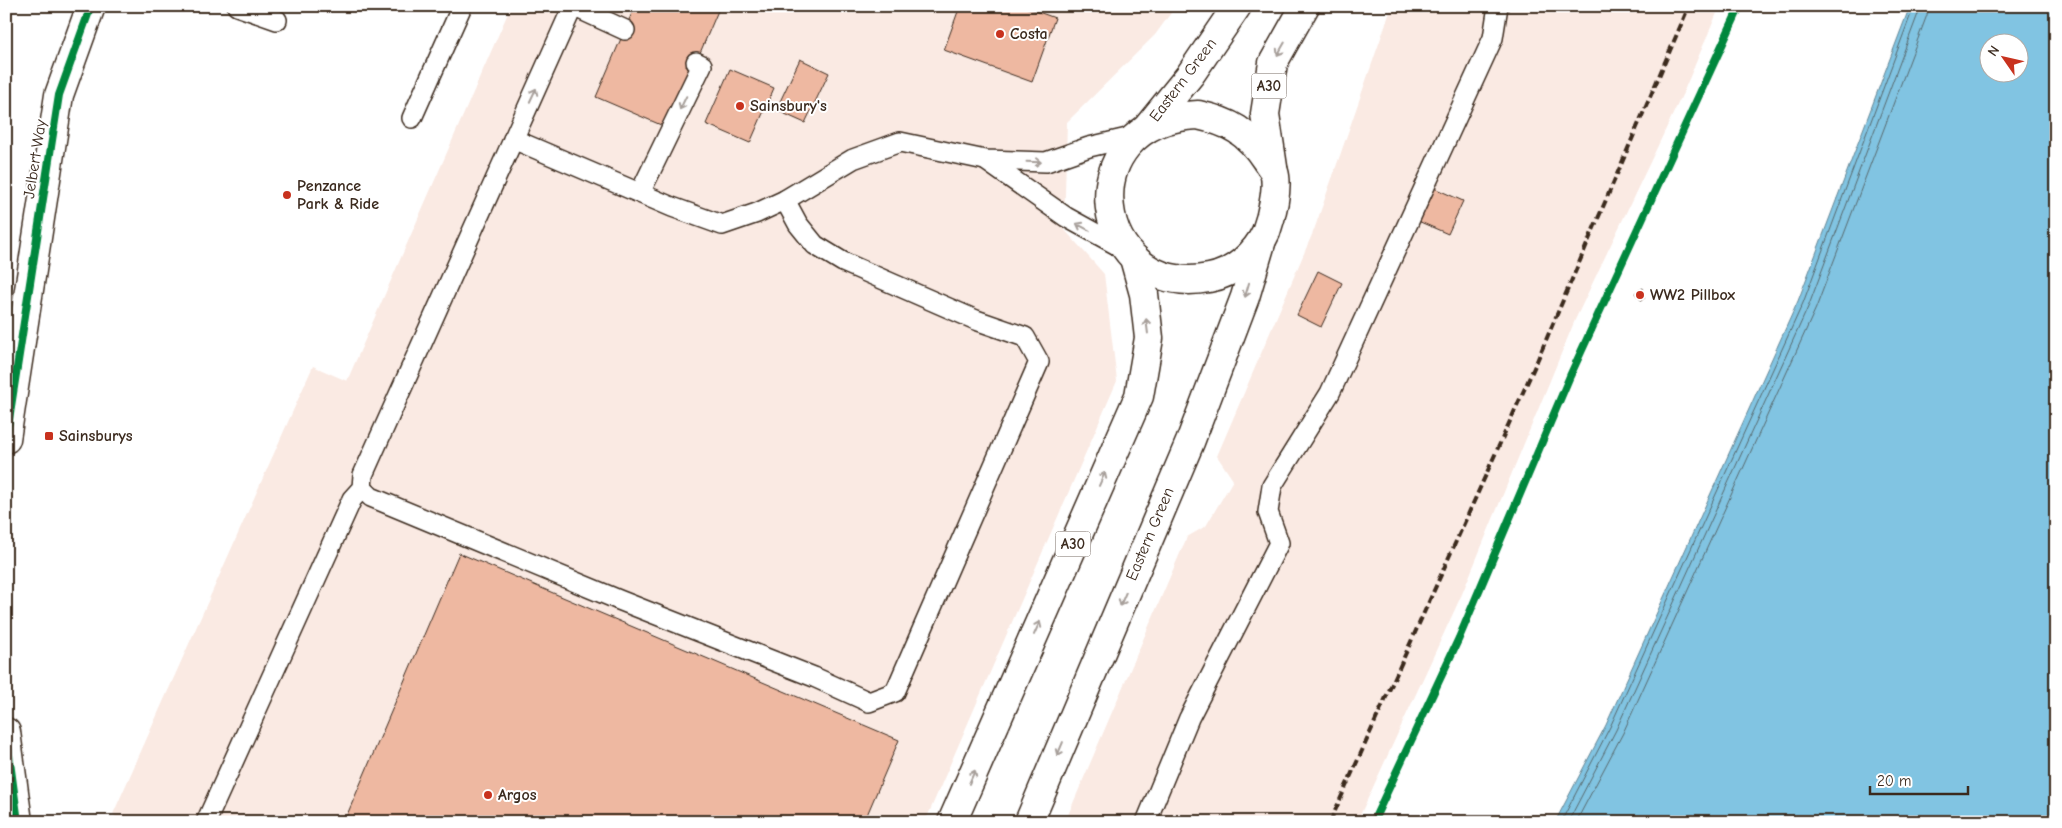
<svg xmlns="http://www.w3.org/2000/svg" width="2062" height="828" viewBox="0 0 2062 828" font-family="'Comic Neue',sans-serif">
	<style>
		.built { fill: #faeae3 }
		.water { fill: #81c4e2; stroke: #658694; fill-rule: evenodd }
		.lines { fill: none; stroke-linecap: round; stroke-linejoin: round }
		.shore { stroke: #57686c; stroke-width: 1 }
		.building { fill: #eeb8a1; stroke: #3b2a1e }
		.service-casing { stroke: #3b2a1e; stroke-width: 22 }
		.tertiary-casing { stroke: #3b2a1e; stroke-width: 31 }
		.trunk-casing { stroke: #3b2a1e; stroke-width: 31 }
		.service { stroke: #fff; stroke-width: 19 }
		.tertiary { stroke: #fff; stroke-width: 28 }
		.trunk { stroke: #fff; stroke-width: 28 }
		.rail { stroke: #3b2a1e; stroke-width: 4; stroke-dasharray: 8 4; stroke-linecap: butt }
		.cycleway-casing { stroke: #fff; stroke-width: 11 }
		.cycleway { stroke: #00873e; stroke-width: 8 }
		.oneway { stroke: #a79f9a }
		.poi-dot { fill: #c8321e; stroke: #fff; stroke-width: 2 }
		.labels { text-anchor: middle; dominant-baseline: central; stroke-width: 4; stroke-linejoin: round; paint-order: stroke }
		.shield { fill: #fff; stroke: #766a62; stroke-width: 1 }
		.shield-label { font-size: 15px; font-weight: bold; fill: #3b2a1e }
		.poi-label { font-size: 16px; font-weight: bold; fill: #3b2a1e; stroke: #fff; text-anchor: start }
		.street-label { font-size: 16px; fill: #3b2a1e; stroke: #fff }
	</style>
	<rect width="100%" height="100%" fill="#fff"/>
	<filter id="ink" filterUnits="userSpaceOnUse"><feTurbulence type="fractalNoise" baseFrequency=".02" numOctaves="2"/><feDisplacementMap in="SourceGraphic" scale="10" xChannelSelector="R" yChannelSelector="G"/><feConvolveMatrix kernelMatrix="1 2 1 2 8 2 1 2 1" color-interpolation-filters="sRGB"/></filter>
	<g filter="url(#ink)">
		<!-- built -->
		<g class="built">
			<polygon points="511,6 1176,6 1155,35 1067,122 1064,229 1104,274 1117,381 925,822 121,822 113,814 313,366 347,381"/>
			<polygon points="1392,6 1720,6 1683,93 1575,320 1462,594 1357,822 1065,822 1187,537 1206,526 1233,480 1217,456 1314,230"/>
		</g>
		<!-- water -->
		<path class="water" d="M1910,6H2056V822H1555L1606,725L1798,301ZM1990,42H2020V72H1990Z"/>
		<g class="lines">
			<!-- shore -->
			<g class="shore">
				<polyline points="1561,822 1610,727 1803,303 1914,6"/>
				<polyline points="1568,822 1616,730 1809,305 1921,6"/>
				<polyline points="1576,822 1623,733 1816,308 1927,15 1928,6"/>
			</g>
		</g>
		<!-- building -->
		<g class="building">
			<polygon points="635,6 720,6 668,128 596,97"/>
			<polygon points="960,6 1022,6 1055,18 1032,82 944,50"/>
			<polygon points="800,59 829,73 805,123 776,110"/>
			<polygon points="730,69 774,88 750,143 706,124"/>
			<polygon points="1434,188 1463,201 1448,234 1418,221"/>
			<polygon points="1318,271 1342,283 1321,327 1297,315"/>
			<polygon points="1643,288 1644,299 1641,300 1635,293"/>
			<polygon points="459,553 899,740 864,822 344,822"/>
		</g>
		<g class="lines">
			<!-- service casing -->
			<g class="service-casing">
				<g id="service">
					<polyline points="237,6 277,20"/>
					<polyline points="412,118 462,6"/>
					<polyline points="513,139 672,207 722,225 757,213 785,200 853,159 900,142 985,160 1046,162 1089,147 1136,136"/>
					<polyline points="985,160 1066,217 1126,250"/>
					<polyline points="640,193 702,65 696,62"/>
					<polyline points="362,488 371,497 619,600 814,677 869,702 895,692 1039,362 1025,337 976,320 843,262 815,245 798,224 785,200"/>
					<polyline points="206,822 352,499 362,488 363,475 573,6 625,30"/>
					<polyline points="1146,822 1189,718 1279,543 1268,512 1272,486 1330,393 1493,38 1498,6"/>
				</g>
			</g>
			<!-- tertiary casing -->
			<g class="tertiary-casing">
				<g id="tertiary">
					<polyline points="6,439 59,95 91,6"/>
					<polyline points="6,732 18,822"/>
				</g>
			</g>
			<!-- trunk casing -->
			<g class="trunk-casing">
				<g id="trunk">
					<path d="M1198,115C1230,122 1248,132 1266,160C1268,163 1272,168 1274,172C1279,187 1271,218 1266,232C1256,254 1233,274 1209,278C1092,300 1065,120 1198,115Z"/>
					<polyline points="1147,128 1190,75 1237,6"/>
					<polyline points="1273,167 1265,114 1273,63 1305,6"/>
					<polyline points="952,822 1139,396 1149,338 1144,294 1134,258"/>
					<polyline points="1029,822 1190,442 1245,297 1261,243"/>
				</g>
			</g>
			<!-- service -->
			<use href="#service" class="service"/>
			<!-- tertiary -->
			<use href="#tertiary" class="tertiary"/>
			<!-- trunk -->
			<use href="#trunk" class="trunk"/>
			<!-- rail -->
			<polyline class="rail" points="1330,822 1537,361 1689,6"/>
			<!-- cycleway casing -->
			<g class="cycleway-casing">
				<g id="cycleway">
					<polyline points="6,439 59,95 91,6"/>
					<polyline points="6,732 18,822"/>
					<polyline points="1373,822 1459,638 1570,376 1740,6"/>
				</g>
			</g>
			<!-- cycleway -->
			<use href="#cycleway" class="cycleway"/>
		</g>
		<!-- one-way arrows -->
		<defs><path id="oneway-shaft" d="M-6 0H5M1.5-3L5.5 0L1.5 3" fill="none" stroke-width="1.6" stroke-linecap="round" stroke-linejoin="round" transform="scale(1.25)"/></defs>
		<g class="oneway">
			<use href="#oneway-shaft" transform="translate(1281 49) rotate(120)"/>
			<use href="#oneway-shaft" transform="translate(533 95) rotate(-65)"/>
			<use href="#oneway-shaft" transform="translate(683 103) rotate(116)"/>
			<use href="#oneway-shaft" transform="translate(1034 162) rotate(2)"/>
			<use href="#oneway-shaft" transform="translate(1083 227) rotate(-152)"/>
			<use href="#oneway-shaft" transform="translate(1247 290) rotate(106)"/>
			<use href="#oneway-shaft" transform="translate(1147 326) rotate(-97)"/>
			<use href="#oneway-shaft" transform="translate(1102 479) rotate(-66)"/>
			<use href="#oneway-shaft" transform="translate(1123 599) rotate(113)"/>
			<use href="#oneway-shaft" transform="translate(1037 628) rotate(-66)"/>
			<use href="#oneway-shaft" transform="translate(1060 749) rotate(113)"/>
			<use href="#oneway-shaft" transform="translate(972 777) rotate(-66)"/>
		</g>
	</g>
	<!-- markers -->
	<g class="poi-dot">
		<circle cx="1000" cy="34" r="5"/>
		<circle cx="740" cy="106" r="5"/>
		<circle cx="287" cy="195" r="5"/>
		<circle cx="1640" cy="295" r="5"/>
		<rect x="44" y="431" width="10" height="10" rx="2.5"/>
		<circle cx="488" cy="795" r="5"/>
	</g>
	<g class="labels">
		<!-- shield labels -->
		<g class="shield">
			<rect x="1251.5" y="73.5" width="35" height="25" rx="4"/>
			<rect x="1055.5" y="531.5" width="35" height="25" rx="4"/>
		</g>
		<g class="shield-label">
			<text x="1269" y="86">A30</text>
			<text x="1073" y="544">A30</text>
		</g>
		<!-- poi labels -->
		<g class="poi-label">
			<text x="1010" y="34">Costa</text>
			<text x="750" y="106">Sainsbury's</text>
			<text x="297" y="186">Penzance<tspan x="297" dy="18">Park &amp; Ride</tspan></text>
			<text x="1650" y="295">WW2 Pillbox</text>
			<text x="59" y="436">Sainsburys</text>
			<text x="498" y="795">Argos</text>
		</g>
		<!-- street labels -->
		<g class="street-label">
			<text transform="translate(1183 80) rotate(-53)">Eastern Green</text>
			<text transform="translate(35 159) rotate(-81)">Jelbert Way</text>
			<text transform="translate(1150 534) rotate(-67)">Eastern Green</text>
		</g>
	</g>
	<!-- margin -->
	<rect width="2062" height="828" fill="none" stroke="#fff" stroke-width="25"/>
	<rect x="12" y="12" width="2037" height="803" fill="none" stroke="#3b2a1e" stroke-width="2" filter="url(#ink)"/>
	<!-- north arrow -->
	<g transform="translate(2004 58) rotate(304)"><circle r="24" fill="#ffffff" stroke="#b1aaa5"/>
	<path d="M0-4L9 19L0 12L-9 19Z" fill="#c8321e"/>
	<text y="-8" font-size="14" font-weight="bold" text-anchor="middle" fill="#3b2a1e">N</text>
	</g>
	<!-- scale -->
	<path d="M1870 786v8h98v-8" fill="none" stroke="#3b2a1e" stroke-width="2.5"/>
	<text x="1877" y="786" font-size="15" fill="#3b2a1e" stroke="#ffffff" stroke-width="4" paint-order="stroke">20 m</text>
</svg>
